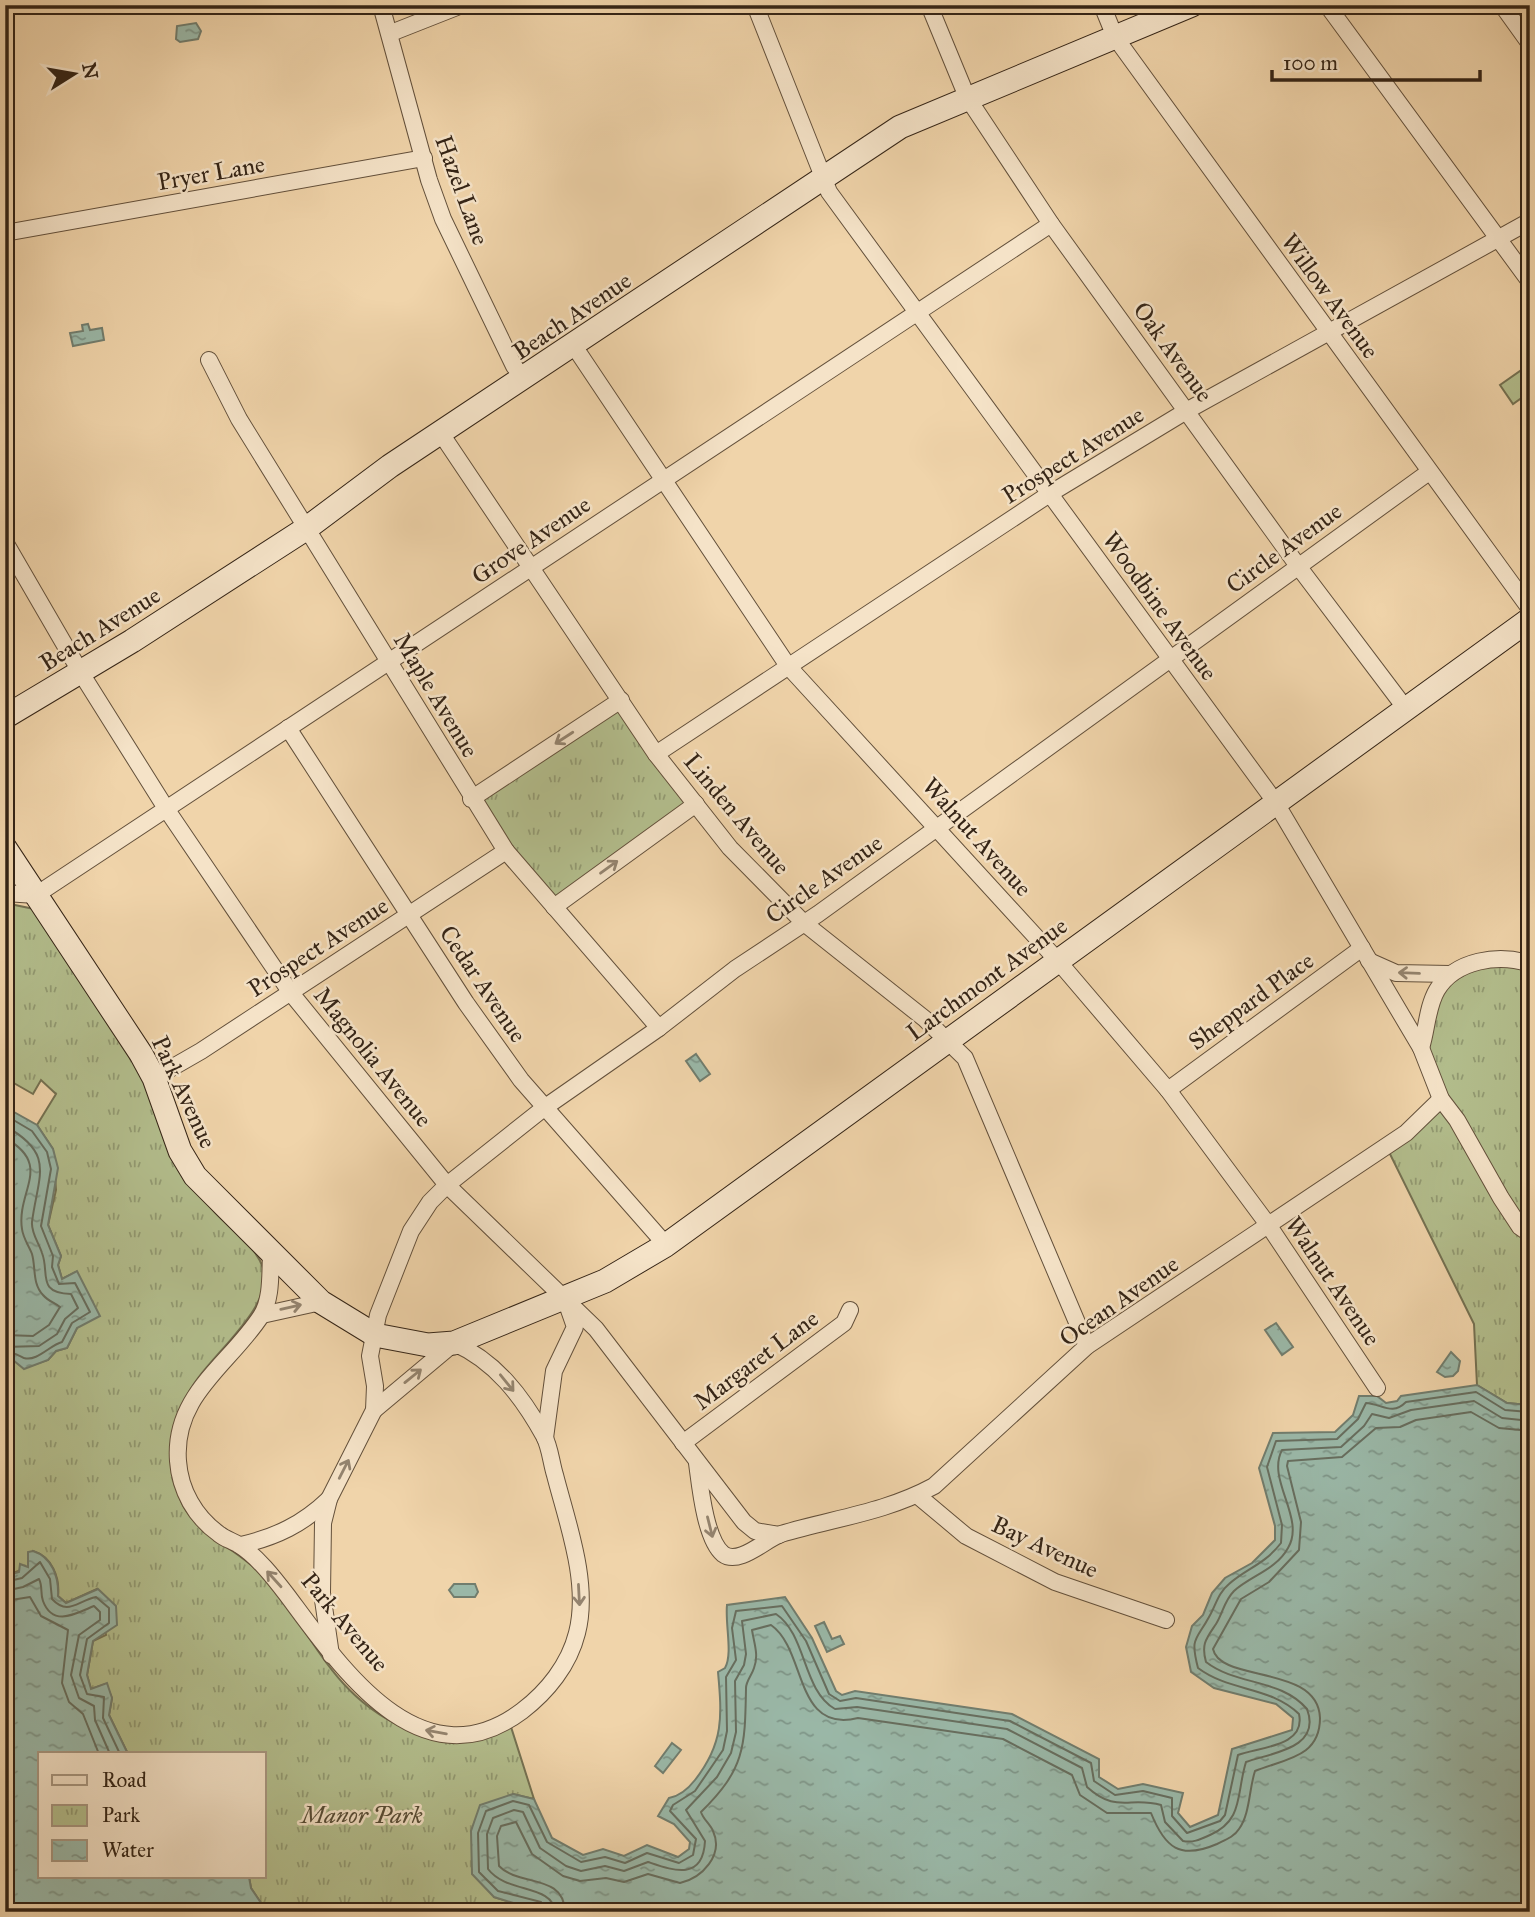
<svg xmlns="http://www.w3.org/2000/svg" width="1535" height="1917" viewBox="0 0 1535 1917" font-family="'IM FELL Great Primer',serif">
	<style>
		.grass { fill: #b3be8d; stroke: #747152; stroke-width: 2 }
		.park { fill: url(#park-tufts); stroke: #747152; stroke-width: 2 }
		.water { fill: url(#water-ripples); stroke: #717d6e; stroke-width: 2 }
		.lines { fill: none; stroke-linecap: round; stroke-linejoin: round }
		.shore { stroke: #676e5f; stroke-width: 2 }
		.street-casing { stroke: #63503b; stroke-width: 18 }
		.secondary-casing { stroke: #342416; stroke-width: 25 }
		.street { stroke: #f5e3c8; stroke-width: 16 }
		.secondary { stroke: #f5e3c8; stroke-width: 23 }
		.oneway { stroke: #94846f }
		.labels { text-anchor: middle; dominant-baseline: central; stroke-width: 5; stroke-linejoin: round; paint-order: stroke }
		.street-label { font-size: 24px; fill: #342416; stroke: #f5e3c8 }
		.park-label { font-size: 24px; font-style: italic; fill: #544a34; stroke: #f5e3c8 }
	</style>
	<defs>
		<pattern id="park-tufts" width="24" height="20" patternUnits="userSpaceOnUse" patternTransform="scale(1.75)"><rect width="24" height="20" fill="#b3be8d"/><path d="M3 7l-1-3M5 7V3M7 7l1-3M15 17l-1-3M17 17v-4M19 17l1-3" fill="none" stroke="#929a72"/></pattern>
		<pattern id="water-ripples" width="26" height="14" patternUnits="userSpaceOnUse" patternTransform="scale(1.75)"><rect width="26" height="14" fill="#9ab8a8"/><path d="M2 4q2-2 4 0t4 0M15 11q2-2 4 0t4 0" fill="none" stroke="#7e9588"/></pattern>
	</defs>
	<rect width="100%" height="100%" fill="#f0d4aa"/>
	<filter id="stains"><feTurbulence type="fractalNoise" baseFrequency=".00286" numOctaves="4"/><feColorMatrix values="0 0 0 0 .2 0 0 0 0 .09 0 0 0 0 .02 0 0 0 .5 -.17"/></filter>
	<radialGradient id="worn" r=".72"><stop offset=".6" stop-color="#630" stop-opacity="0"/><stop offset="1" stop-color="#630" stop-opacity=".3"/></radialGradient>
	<!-- grass -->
	<polygon class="grass" points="1530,364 1530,392 1513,404 1500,385"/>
	<!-- park -->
	<g class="park">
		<polygon points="620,706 690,803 554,903 477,799"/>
		<path d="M5,903L34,909C57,941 79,974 101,1007C113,1023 126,1040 136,1058C160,1104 177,1156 205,1200C220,1224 254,1240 263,1268C276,1312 197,1363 185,1401C180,1418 178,1472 179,1491C180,1525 239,1550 260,1573C316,1632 329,1699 414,1732C450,1745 477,1743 511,1727L534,1799L513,1794L494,1897L542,1912H267L251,1888L249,1877H264V1754H128L109,1715L112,1698L106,1684L91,1689L87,1675L93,1641L106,1635L97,1589L66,1603L58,1596C60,1577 52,1557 33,1551L29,1567L5,1576V1370L11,1369L13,1360L24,1368L48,1360L56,1351L67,1348L77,1328L76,1272L62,1279L58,1265L61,1256L48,1225L56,1190L53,1149L37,1125L56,1094L41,1080L33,1094L5,1078Z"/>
		<polygon points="1486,961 1530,967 1530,1405 1507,1403 1477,1385 1474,1324 1387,1148 1442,1099 1423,1048 1438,991"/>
	</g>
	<!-- water -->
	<g class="water">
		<polygon points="196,23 201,31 198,39 180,42 176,39 177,26"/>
		<polygon points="88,324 90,330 102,328 104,340 73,346 70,333 83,331 82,325"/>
		<polygon points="696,1054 710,1074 700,1081 686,1061"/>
		<polygon points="5,1107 37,1125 53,1149 58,1168 48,1225 61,1256 58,1265 62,1279 77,1271 100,1316 77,1328 67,1348 56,1351 48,1360 24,1369 13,1360 11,1369 5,1370"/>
		<polygon points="1276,1323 1293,1347 1282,1355 1265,1330"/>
		<polygon points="1451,1352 1460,1361 1458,1371 1453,1376 1445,1377 1437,1372"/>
		<path d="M1477,1385L1507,1403L1530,1405V1912H542L494,1897L472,1874L471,1831L480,1805L513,1794L534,1799L552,1838L583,1855L603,1849L624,1856L647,1845L678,1857L689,1849L690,1842L674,1824L658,1816L669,1798C680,1796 688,1789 695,1780C724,1743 722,1716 718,1672L725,1668C733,1654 725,1624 727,1605L785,1597L812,1638L836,1691L842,1695L855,1691L1012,1714L1099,1759V1777L1118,1789L1143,1784L1183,1793L1178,1813L1190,1827L1218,1815L1232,1749L1292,1730L1293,1718L1276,1704L1214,1688L1191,1672L1186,1647L1192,1626L1203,1615L1212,1593L1225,1578L1252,1563L1275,1540V1526L1259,1468L1273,1433L1335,1432L1353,1415L1359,1396H1377L1386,1403L1397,1401L1401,1396Z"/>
		<path d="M33,1551C52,1557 59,1577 58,1596L66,1603L98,1589L116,1606L117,1625L93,1641L87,1675L91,1689L107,1683L112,1698L109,1715L128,1754H40V1877H249L251,1888L267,1912H5V1576L19,1572L20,1564L28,1567V1552Z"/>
		<polygon points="454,1584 475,1584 478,1592 475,1597 454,1597 449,1590"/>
		<polygon points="824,1622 832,1639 840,1636 844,1644 827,1652 815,1626"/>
		<polygon points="672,1743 681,1750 663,1773 655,1766"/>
	</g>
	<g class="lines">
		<!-- shore -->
		<g class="shore">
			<path d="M5,1115L32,1131L47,1152L51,1169L41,1226L53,1256L52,1267L59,1284L75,1283L90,1312L72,1323L62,1342C50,1345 37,1362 24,1358C20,1356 17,1354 12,1353L5,1359"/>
			<path d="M5,1126C56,1154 38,1175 32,1222C31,1233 39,1243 42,1253C50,1273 36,1293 71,1294L78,1308L65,1319L57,1334L39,1346L5,1347"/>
			<path d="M5,1138C54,1165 16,1191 22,1229C23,1238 29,1246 32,1254C36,1268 32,1283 43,1295C48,1301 55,1303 60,1307L49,1325L33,1336L5,1335"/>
			<path d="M5,1582L22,1578L40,1562L50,1579L52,1599C68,1616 77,1601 96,1597L109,1608V1623L87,1639L80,1675L87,1694L104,1697L103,1718L120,1754"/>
			<path d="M5,1591L23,1587L39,1579C43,1587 40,1593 43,1601C53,1628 77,1613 94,1606L100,1612V1620L79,1635L71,1675L79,1698L94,1706L95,1720L110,1754"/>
			<polyline points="5,1601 30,1597 41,1616 68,1630 62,1683 69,1702 83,1714 99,1754"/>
			<path d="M546,1912L541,1902L498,1891L479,1872L478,1833L486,1811L513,1801L529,1805L547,1842L581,1862L605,1857L625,1863L647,1853L679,1863L693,1855L696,1839L670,1811L673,1805L695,1791L723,1750L727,1731L726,1677L736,1660L732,1628L736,1611L782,1606L806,1641L829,1694L840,1701L856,1698L1010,1721L1091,1763L1094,1781L1115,1795L1143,1791L1172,1798V1816L1187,1833L1220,1821L1225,1815L1238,1755C1261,1747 1306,1746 1299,1714C1270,1686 1230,1692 1198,1668C1190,1637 1196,1641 1209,1617C1216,1605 1218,1593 1229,1584C1247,1568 1264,1565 1281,1543L1282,1525L1267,1467L1276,1441L1337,1439L1358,1419L1366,1403C1382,1404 1392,1416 1406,1402L1476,1392L1505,1410L1530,1412"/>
			<path d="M555,1912C553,1884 507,1894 488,1869L487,1834L493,1818L514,1810L523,1812L540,1848L566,1866L581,1871L605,1866L624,1871L648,1862C672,1870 703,1882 705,1841L686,1810L717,1777L731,1753L736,1732L735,1681L744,1665L746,1654L742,1621L776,1614C807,1635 802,1690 835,1709L857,1707L1007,1729L1082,1768L1087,1787C1117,1814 1129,1796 1161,1805L1165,1822L1183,1841C1194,1843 1201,1839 1210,1835C1244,1820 1236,1794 1246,1762C1270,1753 1322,1749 1307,1709C1280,1678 1237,1686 1206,1662C1201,1644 1206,1639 1216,1624C1223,1613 1224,1601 1234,1591C1250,1576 1276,1570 1288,1548C1306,1518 1266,1480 1282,1450L1341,1447L1364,1426L1372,1414L1389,1418L1411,1410L1474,1401L1502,1418L1530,1421"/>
			<path d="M565,1912C564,1873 519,1887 499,1866L497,1836L501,1826L516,1822L532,1854L563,1876L580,1881L606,1878L624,1882L648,1874L680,1883C702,1878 724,1855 713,1831C710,1824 703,1819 701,1812C745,1769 745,1747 746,1688C746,1681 752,1675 754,1668C759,1655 754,1643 752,1630L771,1625C807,1650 794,1734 858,1718L1003,1739L1072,1775L1080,1795L1107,1813H1151C1165,1848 1180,1860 1217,1844C1225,1840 1234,1837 1239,1829C1250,1814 1249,1789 1255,1771C1284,1759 1320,1758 1320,1718C1318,1664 1220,1683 1213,1649L1241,1599L1269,1582L1299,1550L1301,1522L1287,1466L1288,1461L1342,1457L1376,1428L1400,1427L1416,1420L1471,1412L1499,1428L1530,1431"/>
		</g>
		<!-- street casing -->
		<g class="street-casing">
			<g id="street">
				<polyline points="381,5 429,180 443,219 514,366 524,379"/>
				<polyline points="755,5 829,192 1276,803 1421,1048 1441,1099 1457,1120 1501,1198 1520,1227 1530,1234"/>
				<polyline points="929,5 967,97 1051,224 1298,566 1406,709"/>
				<polyline points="1102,5 1115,37 1530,609"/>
				<polyline points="1327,5 1530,282"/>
				<polyline points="1502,5 1530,44"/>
				<polyline points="391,33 462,5"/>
				<polyline points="5,233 424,158"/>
				<polyline points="574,346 788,666 1058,961 1168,1090 1269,1226 1377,1388"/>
				<polyline points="209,360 239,419 506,851 659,1028"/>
				<polyline points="442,435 656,754 730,848 804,923 925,1019 965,1058 1087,1346"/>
				<polyline points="5,542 81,673 167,810 291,993 447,1185 596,1329 744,1522 755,1531 779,1535"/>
				<polyline points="288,728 466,1003 521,1080 666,1245"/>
				<polyline points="656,754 1051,493 1188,410 1530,221"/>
				<polyline points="471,799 621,700"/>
				<polyline points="5,893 36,895 1051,224"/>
				<polyline points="554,907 696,804"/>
				<polyline points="1369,961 1396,973 1450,974"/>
				<path d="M1421,1048C1427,1029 1427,1007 1437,990C1455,960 1499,953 1530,964"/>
				<polyline points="154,1078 201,1051 506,851"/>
				<polyline points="1168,1090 1362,948"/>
				<path d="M271,1254C270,1273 272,1299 261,1316C229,1365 173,1395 178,1461C180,1490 195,1517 219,1534C225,1539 233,1541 239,1545C257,1556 274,1578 287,1595C340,1666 420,1787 522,1711C547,1692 569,1665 577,1633C590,1583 567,1522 555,1475C551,1462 550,1447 544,1436C522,1396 495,1361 454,1343L374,1410"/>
				<polyline points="262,1315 321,1302"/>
				<polyline points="545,1438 554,1371 575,1327 567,1304"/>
				<polyline points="683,1443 844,1323 850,1310"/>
				<path d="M697,1463C700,1485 705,1539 723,1554C739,1566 766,1539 781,1534C834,1518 884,1513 934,1486L1087,1346L1406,1133L1441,1099"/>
				<polyline points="917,1495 966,1536 1055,1582 1166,1620"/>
				<path d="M241,1545C276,1537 303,1524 329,1499"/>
				<polyline points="331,1655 322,1593 323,1523 329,1499 374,1410 375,1386 370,1356 378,1315 411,1231 430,1202 447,1185 544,1108 659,1028 735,969 818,914 1429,472"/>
			</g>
		</g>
		<!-- secondary casing -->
		<g class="secondary-casing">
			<g id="secondary">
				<polyline points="5,717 132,641 307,528 390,466 900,127 1192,5"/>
				<polyline points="5,848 141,1054 154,1078 180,1151 195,1176 321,1302 375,1335 428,1345 454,1343 605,1281 666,1245 1530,619"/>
			</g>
		</g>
		<!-- street -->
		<use href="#street" class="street"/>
		<!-- secondary -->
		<use href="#secondary" class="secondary"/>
	</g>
	<!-- one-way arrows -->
	<defs><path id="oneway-shaft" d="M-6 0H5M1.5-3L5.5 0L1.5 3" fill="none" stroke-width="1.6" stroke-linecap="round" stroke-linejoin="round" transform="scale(1.75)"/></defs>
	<g class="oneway">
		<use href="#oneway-shaft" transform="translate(564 738) rotate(147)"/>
		<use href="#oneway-shaft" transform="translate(609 867) rotate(-36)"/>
		<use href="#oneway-shaft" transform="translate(1409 973) rotate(-178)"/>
		<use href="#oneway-shaft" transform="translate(291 1307) rotate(-13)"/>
		<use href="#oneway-shaft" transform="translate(413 1376) rotate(-39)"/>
		<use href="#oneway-shaft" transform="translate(507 1383) rotate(51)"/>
		<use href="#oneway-shaft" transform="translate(344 1469) rotate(-63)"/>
		<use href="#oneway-shaft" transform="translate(710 1527) rotate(76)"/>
		<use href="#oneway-shaft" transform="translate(274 1579) rotate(-132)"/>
		<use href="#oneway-shaft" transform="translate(579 1595) rotate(87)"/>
		<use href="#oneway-shaft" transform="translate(436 1732) rotate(-170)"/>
	</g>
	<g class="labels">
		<!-- street labels -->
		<g class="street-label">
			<text transform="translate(211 173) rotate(-10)">Pryer Lane</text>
			<text transform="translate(462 190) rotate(70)">Hazel Lane</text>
			<text transform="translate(1330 296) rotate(54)">Willow Avenue</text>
			<text transform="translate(572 316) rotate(-34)">Beach Avenue</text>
			<text transform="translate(1173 352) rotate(54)">Oak Avenue</text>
			<text transform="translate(1073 455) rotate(-32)">Prospect Avenue</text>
			<text transform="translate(531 540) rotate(-34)">Grove Avenue</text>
			<text transform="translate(1284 548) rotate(-36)">Circle Avenue</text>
			<text transform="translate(1160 606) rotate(54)">Woodbine Avenue</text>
			<text transform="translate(100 629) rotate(-32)">Beach Avenue</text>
			<text transform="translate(436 695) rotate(59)">Maple Avenue</text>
			<text transform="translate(737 814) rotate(50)">Linden Avenue</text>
			<text transform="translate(977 837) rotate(48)">Walnut Avenue</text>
			<text transform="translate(824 879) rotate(-35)">Circle Avenue</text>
			<text transform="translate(318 947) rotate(-33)">Prospect Avenue</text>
			<text transform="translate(987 979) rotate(-36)">Larchmont Avenue</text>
			<text transform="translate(483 984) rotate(56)">Cedar Avenue</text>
			<text transform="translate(1251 1001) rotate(-36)">Sheppard Place</text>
			<text transform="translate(373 1057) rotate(51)">Magnolia Avenue</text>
			<text transform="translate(184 1092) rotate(65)">Park Avenue</text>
			<text transform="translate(1333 1281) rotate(56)">Walnut Avenue</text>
			<text transform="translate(1119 1301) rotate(-35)">Ocean Avenue</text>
			<text transform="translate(756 1360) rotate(-37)">Margaret Lane</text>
			<text transform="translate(1045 1547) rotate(25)">Bay Avenue</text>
			<text transform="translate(345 1622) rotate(50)">Park Avenue</text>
		</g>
		<!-- park labels -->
		<g class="park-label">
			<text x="362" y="1815">Manor Park</text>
		</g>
	</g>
	<!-- margin -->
	<rect width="1535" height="1917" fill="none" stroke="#f0d4aa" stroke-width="28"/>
	<rect x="7" y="7" width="1521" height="1903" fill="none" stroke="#342416" stroke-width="3.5"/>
	<rect x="14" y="14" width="1507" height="1889" fill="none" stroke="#342416" stroke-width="2"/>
	<!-- legend -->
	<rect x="38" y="1752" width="228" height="126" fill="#f5e3c8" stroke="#a89781" stroke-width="2"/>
	<rect x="52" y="1775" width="35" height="10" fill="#f5e3c8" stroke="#a89781" stroke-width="2"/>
	<text x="102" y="1787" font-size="21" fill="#342416">Road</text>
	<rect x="52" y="1805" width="35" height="21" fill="url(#park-tufts)" stroke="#a89781" stroke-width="2"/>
	<text x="102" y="1822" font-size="21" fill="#342416">Park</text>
	<rect x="52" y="1840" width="35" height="21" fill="url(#water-ripples)" stroke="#a89781" stroke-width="2"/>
	<text x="102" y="1857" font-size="21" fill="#342416">Water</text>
	<!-- north arrow -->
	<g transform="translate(74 74) rotate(79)" stroke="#f5e3c8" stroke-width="5" paint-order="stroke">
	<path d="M0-5L12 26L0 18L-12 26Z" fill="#342416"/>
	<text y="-10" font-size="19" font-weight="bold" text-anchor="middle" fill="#342416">N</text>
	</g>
	<!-- scale -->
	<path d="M1272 70v10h208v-10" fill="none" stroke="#342416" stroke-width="3.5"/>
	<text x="1283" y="70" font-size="21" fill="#342416" stroke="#f5e3c8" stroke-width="5" paint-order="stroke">100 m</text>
	<rect width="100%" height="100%" filter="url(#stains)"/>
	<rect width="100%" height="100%" fill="url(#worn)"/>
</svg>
